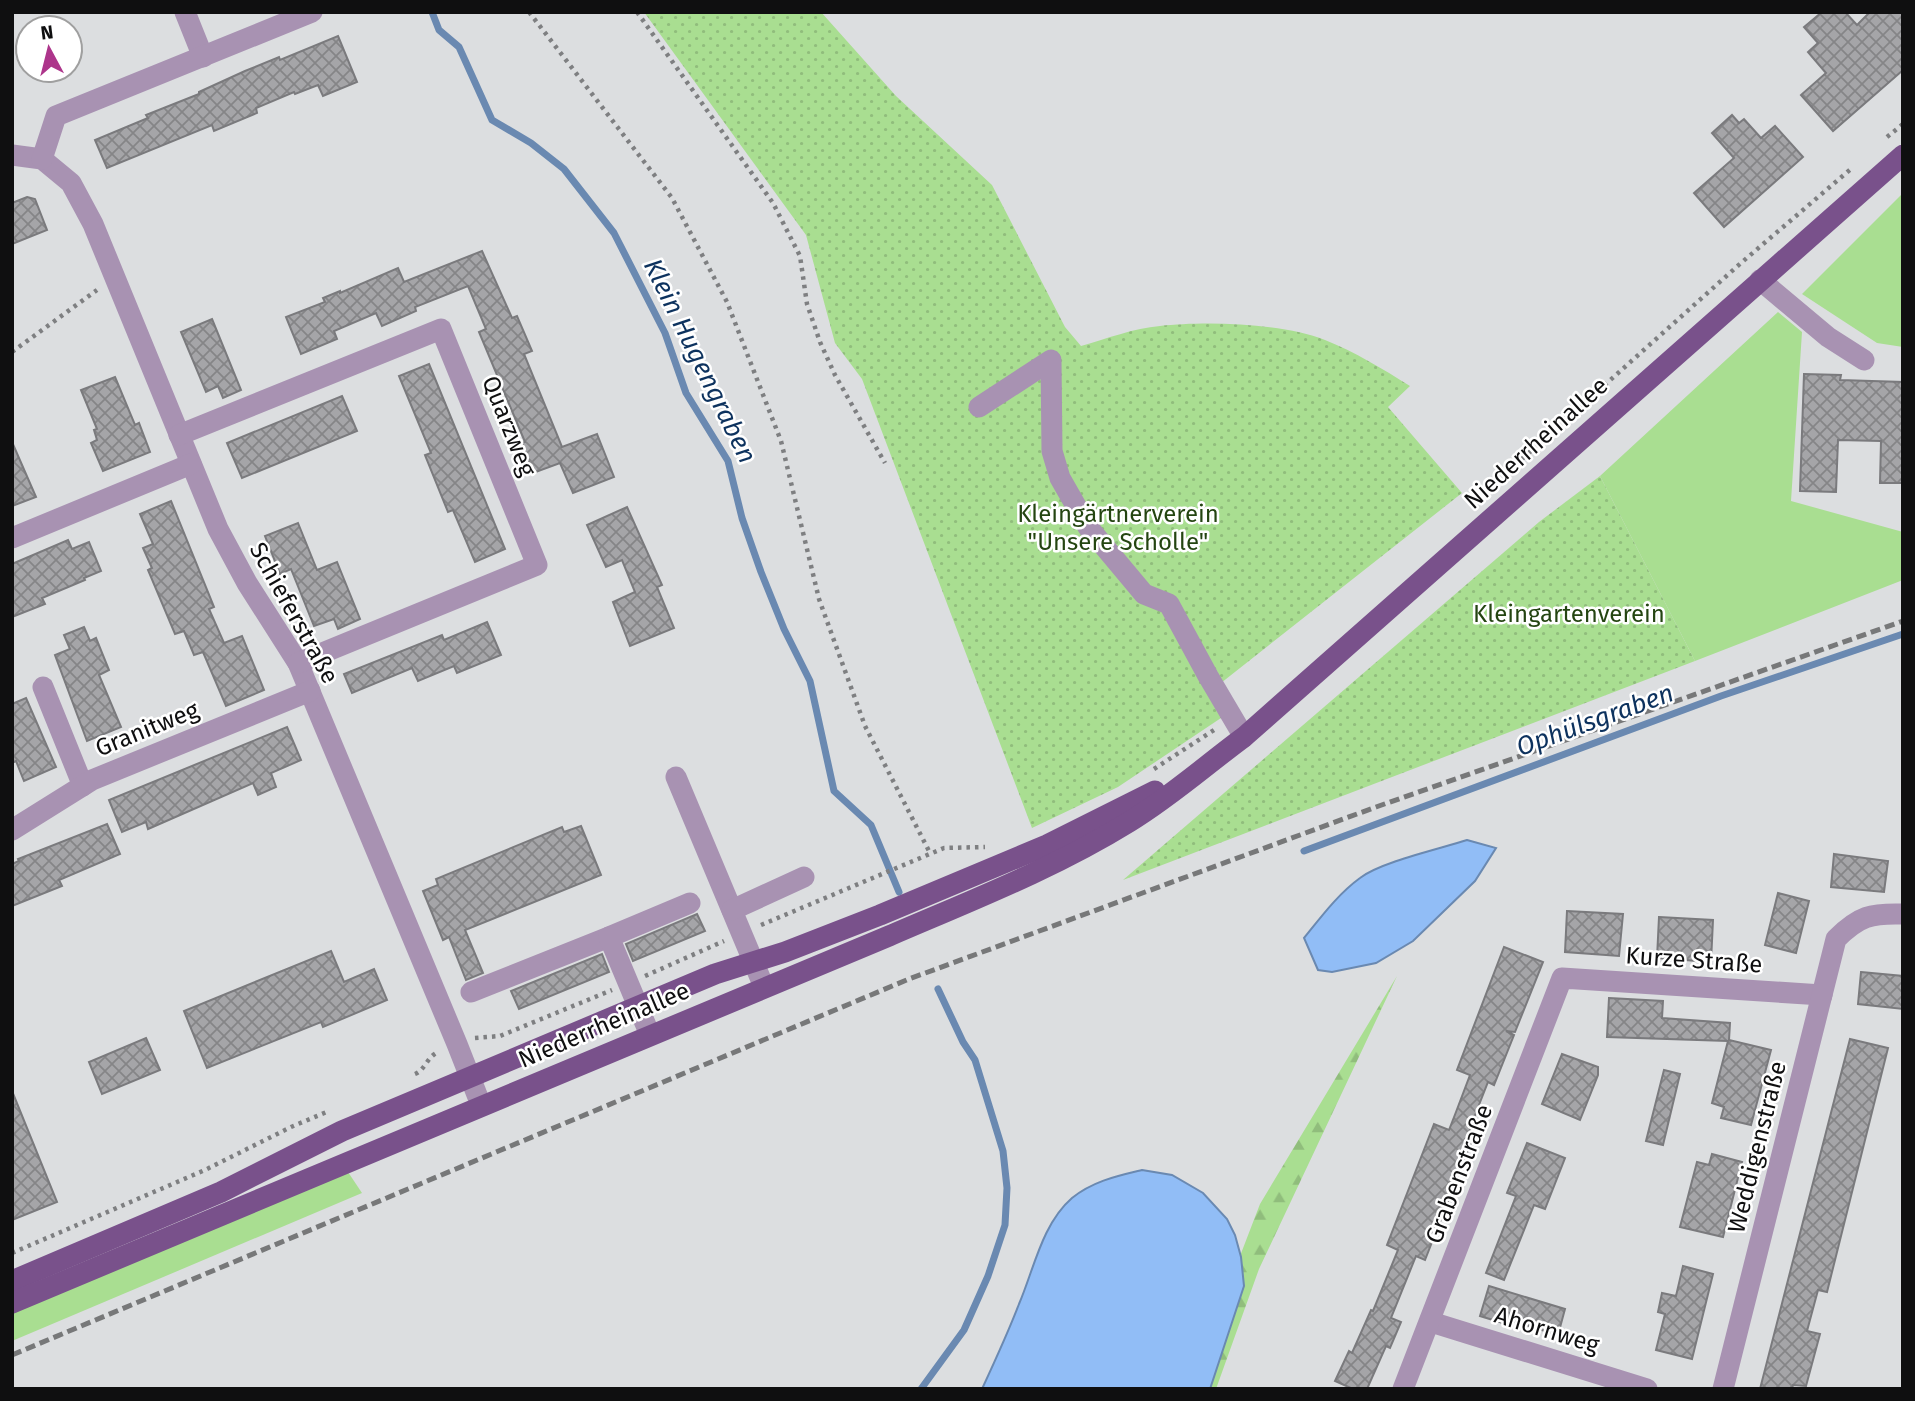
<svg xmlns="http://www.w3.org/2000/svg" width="1915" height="1401" viewBox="0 0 1915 1401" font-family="'Fira Sans',sans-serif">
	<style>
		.grass { fill: #a9de91 }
		.forest { fill: url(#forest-firs) }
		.garden { fill: url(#garden-dots) }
		.water { fill: #91bdf6; stroke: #6a89b1; stroke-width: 2 }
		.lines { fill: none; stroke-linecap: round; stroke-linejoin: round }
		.stream { stroke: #6a89b1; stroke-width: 7 }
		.building { fill: url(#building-cross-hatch); stroke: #7a7a7d; stroke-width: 2 }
		.path { stroke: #7e7f81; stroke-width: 4.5; stroke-dasharray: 3.5 5; stroke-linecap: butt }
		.minor { stroke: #a892b2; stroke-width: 21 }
		.major { stroke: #79518b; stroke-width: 21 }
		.rail { stroke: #777879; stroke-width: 5; stroke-dasharray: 10 5; stroke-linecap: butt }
		.labels { text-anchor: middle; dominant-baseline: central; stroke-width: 5; stroke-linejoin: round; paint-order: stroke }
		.street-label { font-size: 24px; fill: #0f0f10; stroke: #fff }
		.park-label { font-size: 24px; fill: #244511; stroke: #fff }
		.water-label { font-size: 26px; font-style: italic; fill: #0d325e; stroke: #fff }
	</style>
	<defs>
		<pattern id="forest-firs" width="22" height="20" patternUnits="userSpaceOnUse" patternTransform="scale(1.75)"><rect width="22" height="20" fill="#a9de91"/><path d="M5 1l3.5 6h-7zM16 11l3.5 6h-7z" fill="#90bd7c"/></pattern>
		<pattern id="garden-dots" width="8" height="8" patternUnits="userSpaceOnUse" patternTransform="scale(1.75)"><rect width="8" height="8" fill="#a9de91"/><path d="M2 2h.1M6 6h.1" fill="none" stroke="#90bd7c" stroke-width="1.8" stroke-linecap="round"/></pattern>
		<pattern id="building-cross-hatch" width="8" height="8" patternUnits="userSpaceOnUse" patternTransform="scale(1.75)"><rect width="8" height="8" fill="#a5a5a8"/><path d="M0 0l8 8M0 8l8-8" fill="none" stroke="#858587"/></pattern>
	</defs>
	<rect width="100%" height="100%" fill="#dcdee0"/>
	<!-- grass -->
	<g class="grass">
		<polygon points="1903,193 1903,347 1877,343 1802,294"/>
		<polygon points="1778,312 1802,332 1791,501 1903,532 1903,580 1695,661 1600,476"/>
		<polygon points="348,1172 362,1193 12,1341 12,1312"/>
	</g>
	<!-- forest -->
	<polygon class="forest" points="1397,976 1259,1269 1216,1389 1189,1389 1260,1204"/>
	<!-- garden -->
	<g class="garden">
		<path d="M644,12H821L896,96L992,185L1065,327L1081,346C1106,339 1134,328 1160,326C1206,321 1282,323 1325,340C1355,352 1383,369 1410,386L1388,407L1462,493L1221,683V718L1118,787L1032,828L862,379L835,343L806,235Z"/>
		<polygon points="1600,476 1695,661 1123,880 1539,522"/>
	</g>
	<!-- water -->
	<g class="water">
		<path d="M1467,840L1496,848L1475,881L1413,941L1376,963L1332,972L1318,970L1304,938C1321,917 1338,894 1360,878C1381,862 1439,849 1467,840Z"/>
		<path d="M1142,1170L1172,1175L1203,1193L1227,1219L1235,1235L1241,1257L1244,1286L1210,1389H982C995,1361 1008,1333 1019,1304C1034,1269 1042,1224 1072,1198C1093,1181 1117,1176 1142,1170Z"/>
	</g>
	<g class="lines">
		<!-- stream -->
		<g class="stream">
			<polyline points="432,12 439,30 459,47 492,120 531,143 564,169 614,233 665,333 686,393 728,461 742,518 761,572 784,629 810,681 834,791 871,825 899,892"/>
			<polyline points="1304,851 1721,696 1903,634"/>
			<polyline points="921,1389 964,1330 988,1276 1005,1225 1007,1188 1003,1151 975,1060 963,1042 938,989"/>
		</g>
	</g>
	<!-- building -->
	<g class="building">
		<polygon points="1822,12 1845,12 1857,25 1870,12 1903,12 1903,70 1833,131 1801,95 1826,73 1808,52 1818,43 1804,27"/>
		<polygon points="338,36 357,82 323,96 318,85 295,94 294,92 256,108 257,113 214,131 212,125 107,168 95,140 148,118 146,115 199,94 199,92 245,71 279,57 280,60"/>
		<polygon points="1732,115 1739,123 1744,119 1761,138 1775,126 1803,157 1724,227 1694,193 1734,158 1712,133"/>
		<polygon points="27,197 35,199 47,230 12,244 12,203"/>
		<polygon points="482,251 512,318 517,316 532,351 524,354 562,447 597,434 614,477 573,493 560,463 533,473 522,443 525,442 479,332 486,329 468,286 415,307 416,311 382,326 376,313 334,331 337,339 301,354 286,317 325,302 323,298 340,291 340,293 398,268 404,282"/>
		<polygon points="212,319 241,390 223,398 218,386 206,392 181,332"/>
		<polygon points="429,364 505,549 475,562 453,510 448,512 425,455 431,453 399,376"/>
		<polygon points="1804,374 1841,375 1840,380 1903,382 1903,483 1880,483 1881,441 1838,440 1836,492 1800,491"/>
		<polygon points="115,377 135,425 139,423 150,452 103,471 91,443 97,440 94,430 97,429 81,390"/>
		<polygon points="342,396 357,431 242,478 227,443"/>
		<polygon points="12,442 36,497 12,506"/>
		<polygon points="171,501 214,607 209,609 224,643 242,636 264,690 226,706 203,652 194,655 184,631 175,634 148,570 152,568 143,548 153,544 140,514"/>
		<polygon points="627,507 662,585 657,587 674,628 630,646 613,602 635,592 622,560 606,567 587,525"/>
		<polygon points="298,523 317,570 337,562 360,619 338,629 334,619 314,626 291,569 280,574 265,536"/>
		<polygon points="68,540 72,549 89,542 101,571 84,578 85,580 42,598 45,604 12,617 12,564"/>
		<polygon points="487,622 501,655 457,673 454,666 418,681 412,668 352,693 344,674 442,635 444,640"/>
		<polygon points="84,627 90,641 96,638 109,670 99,675 121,727 87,741 55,655 70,649 64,635"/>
		<polygon points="26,698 56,767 24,781 16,761 12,763 12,704"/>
		<polygon points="287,727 301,760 271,773 276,787 258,795 253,783 148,829 146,822 122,832 109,800"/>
		<polygon points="107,824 120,854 59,880 62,886 12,906 12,864 19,861 18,859"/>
		<polygon points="581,826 601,875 465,930 483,973 466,980 449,937 443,940 423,891 438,885 436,879 562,827 564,832"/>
		<polygon points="1834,854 1888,861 1884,892 1831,887"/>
		<polygon points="1778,893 1809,901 1796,953 1765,945"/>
		<polygon points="1567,911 1623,914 1619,956 1565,952"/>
		<polygon points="697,914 705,931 633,961 626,944"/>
		<polygon points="1659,917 1713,920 1711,962 1657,958"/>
		<polygon points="1504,947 1543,962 1515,1032 1506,1031 1514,1035 1494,1085 1488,1082 1477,1110 1467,1138 1472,1140 1425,1260 1416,1256 1391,1318 1401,1322 1390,1348 1386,1346 1367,1389 1353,1389 1335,1381 1349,1351 1352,1353 1371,1310 1373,1311 1398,1250 1387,1245 1434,1124 1449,1130 1456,1112 1470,1075 1457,1070"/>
		<polygon points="331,951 344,982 374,969 387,1000 323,1027 321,1022 207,1068 184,1011"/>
		<polygon points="602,954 609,972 519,1009 511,991"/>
		<polygon points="1861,972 1903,976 1903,1009 1858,1004"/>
		<polygon points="1609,998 1663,1001 1662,1018 1730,1023 1729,1040 1771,1050 1751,1125 1721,1118 1724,1107 1712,1103 1728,1041 1607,1037"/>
		<polygon points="146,1038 160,1070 102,1094 89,1062"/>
		<polygon points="1850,1039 1888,1048 1827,1292 1818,1290 1807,1331 1820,1334 1806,1386 1793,1385 1792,1389 1760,1389"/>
		<polygon points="1562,1054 1598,1067 1598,1075 1580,1120 1542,1104"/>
		<polygon points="1664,1070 1680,1074 1663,1145 1646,1141"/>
		<polygon points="12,1091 57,1202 12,1220"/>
		<polygon points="1527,1143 1565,1158 1545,1209 1534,1205 1504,1280 1486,1273 1516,1196 1507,1193"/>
		<polygon points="1712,1154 1742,1162 1723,1237 1680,1227 1697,1162 1709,1165"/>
		<polygon points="1683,1266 1713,1274 1692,1359 1656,1350 1665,1314 1658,1312 1662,1293 1676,1296"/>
		<polygon points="1489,1286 1565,1309 1558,1335 1508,1320 1506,1324 1480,1316"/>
	</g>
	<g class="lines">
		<!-- path -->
		<g class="path">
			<polyline points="529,12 672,198 727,302 781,441 819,599 865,726 930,853"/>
			<polyline points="637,12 773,203 800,256 807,304 820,342 835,375 885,463"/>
			<polyline points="1887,137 1903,124"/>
			<polyline points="12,352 97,290"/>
			<polyline points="1522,459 1741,263 1852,168"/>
			<polyline points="1154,769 1214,730"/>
			<polyline points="761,925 944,848 985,847"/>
			<polyline points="645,976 724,941"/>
			<polyline points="475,1038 500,1036 612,990"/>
			<path d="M415,1074C425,1070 427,1057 438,1052"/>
			<polyline points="12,1253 205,1170 291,1127 329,1111"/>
		</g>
		<!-- minor -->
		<g class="minor">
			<polyline points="185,12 203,57"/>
			<polyline points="12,155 42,159 71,183 93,224 218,529 247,583 298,663 457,1044 481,1105"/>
			<polyline points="42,159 56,116 312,12"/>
			<polyline points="1760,280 1828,337 1864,360"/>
			<polyline points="979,407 1051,360 1052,451 1060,478 1088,527 1144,594 1169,604 1208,676 1244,737"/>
			<polyline points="179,435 441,329 537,565 298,663"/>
			<polyline points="12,538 191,464"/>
			<polyline points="43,687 83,786"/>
			<polyline points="676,777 764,987"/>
			<polyline points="12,830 92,780 310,691"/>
			<polyline points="732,910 804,877"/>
			<polyline points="471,992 609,937"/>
			<polyline points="650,1035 609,937 690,903"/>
			<polyline points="1431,1322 1647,1389"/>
			<polyline points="1403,1389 1562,978 1822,995"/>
			<path d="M1723,1389L1836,939C1859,916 1871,913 1903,914"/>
		</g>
		<!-- major -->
		<g class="major">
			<polyline points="12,1281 221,1192 342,1131 715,974 785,952 880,915 1047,845 1155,791"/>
			<path d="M12,1303L889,936C970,901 1053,869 1129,822C1169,798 1206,765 1244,737L1903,155"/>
		</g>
		<!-- rail -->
		<polyline class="rail" points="12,1355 909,979 1376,807 1903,621"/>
	</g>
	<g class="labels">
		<!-- street labels -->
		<g class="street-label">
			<text transform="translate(509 426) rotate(68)">Quarzweg</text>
			<text transform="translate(1536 443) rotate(-42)">Niederrheinallee</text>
			<text transform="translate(294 613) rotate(61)">Schieferstraße</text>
			<text transform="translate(147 729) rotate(-22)">Granitweg</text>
			<text transform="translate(1694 960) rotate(4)">Kurze Straße</text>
			<text transform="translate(604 1025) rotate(-23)">Niederrheinallee</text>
			<text transform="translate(1757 1147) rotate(-76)">Weddigenstraße</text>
			<text transform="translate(1459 1174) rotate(-69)">Grabenstraße</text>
			<text transform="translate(1547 1330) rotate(17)">Ahornweg</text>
		</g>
		<!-- park labels -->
		<g class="park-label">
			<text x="1118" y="514">Kleingärtnerverein<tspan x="1118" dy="28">"Unsere Scholle"</tspan></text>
			<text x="1569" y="614">Kleingartenverein</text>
		</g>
		<!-- water labels -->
		<g class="water-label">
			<text transform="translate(700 361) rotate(64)">Klein Hugengraben</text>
			<text transform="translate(1595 720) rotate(-20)">Ophülsgraben</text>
		</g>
	</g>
	<!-- border -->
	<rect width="1915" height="1401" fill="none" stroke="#0f0f10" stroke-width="28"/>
	<!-- north arrow -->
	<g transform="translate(49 49) rotate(353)"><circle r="33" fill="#ffffff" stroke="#9f9f9f" stroke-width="2"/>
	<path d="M0-5L12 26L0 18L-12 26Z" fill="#ad358b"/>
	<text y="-10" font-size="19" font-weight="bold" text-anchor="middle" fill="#0f0f10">N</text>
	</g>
</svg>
